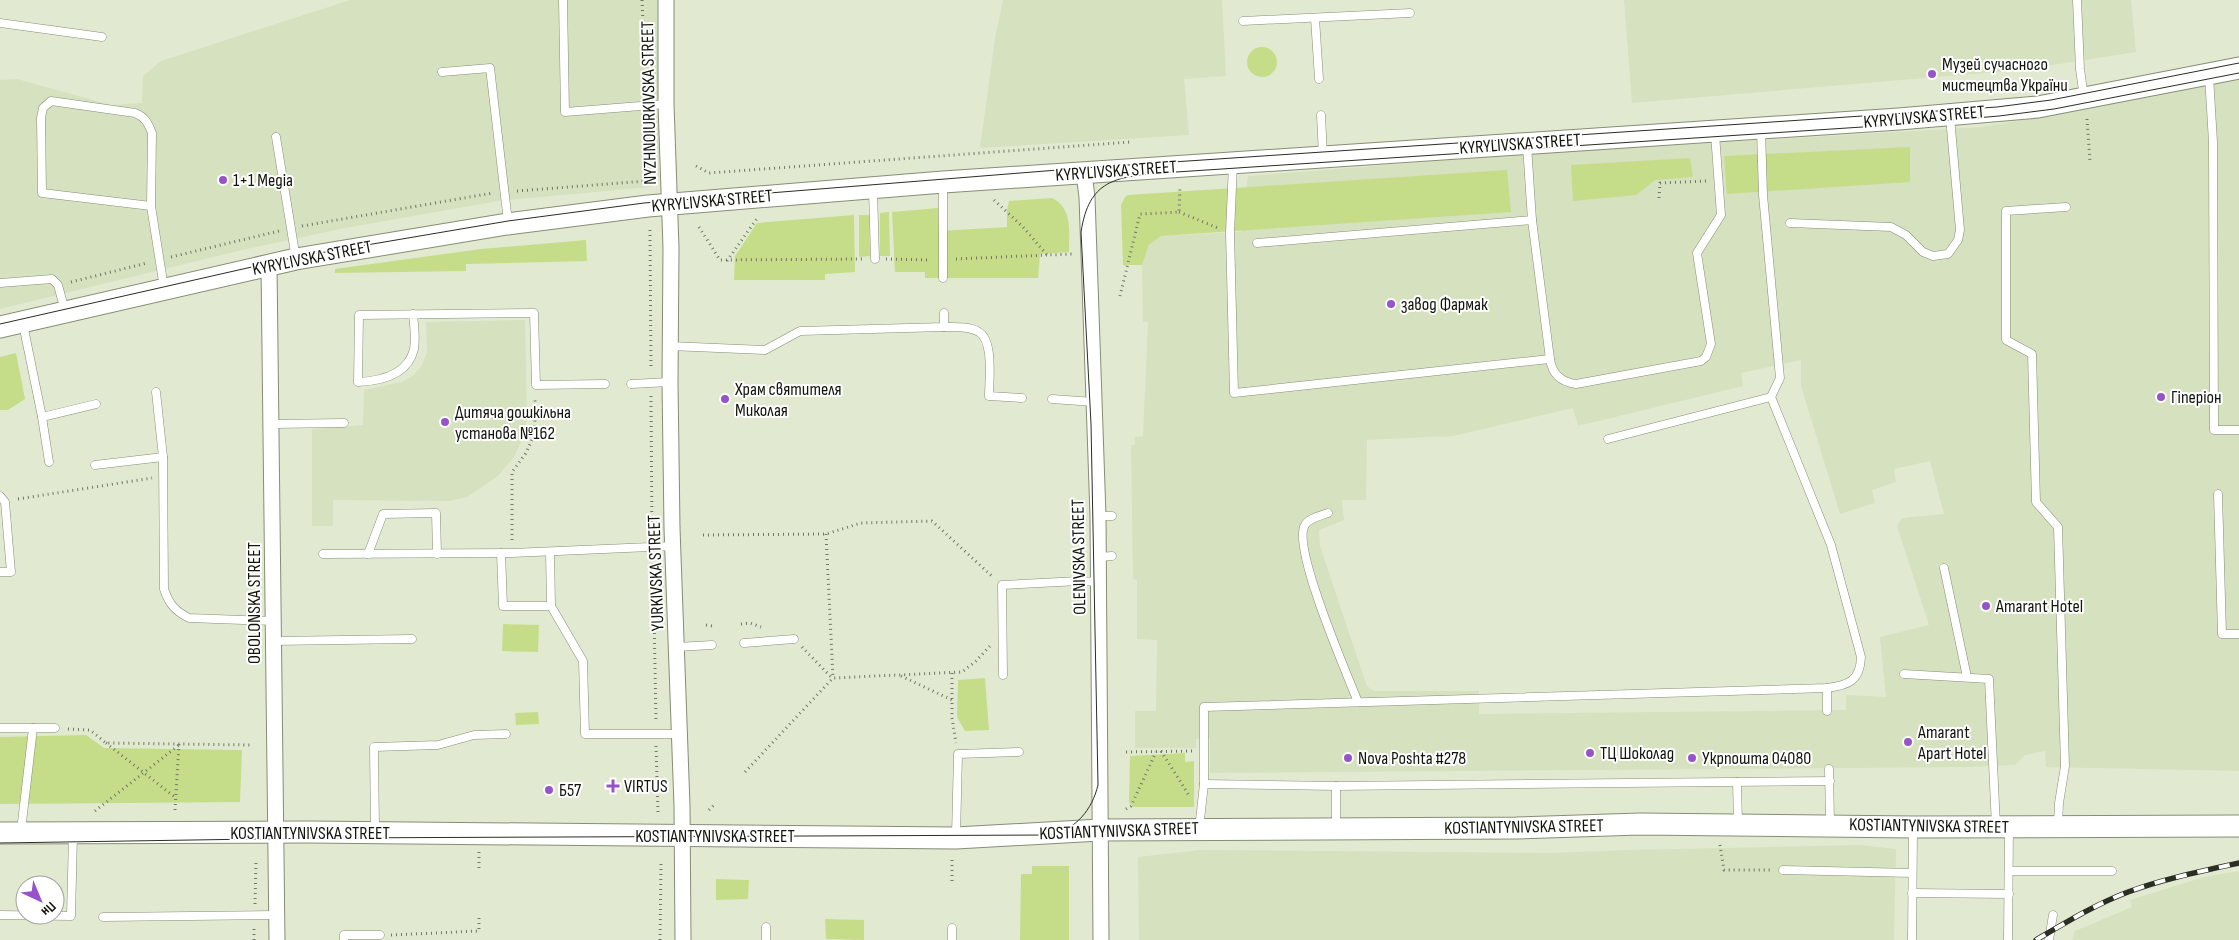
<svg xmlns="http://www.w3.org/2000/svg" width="2239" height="940" viewBox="0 0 2239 940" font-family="'Sofia Sans Condensed',sans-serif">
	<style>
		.built { fill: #d6e1bf; fill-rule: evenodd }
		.green { fill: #c5dd89 }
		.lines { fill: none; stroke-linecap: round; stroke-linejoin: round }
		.lane-casing { stroke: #868d76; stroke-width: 9 }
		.street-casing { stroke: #868d76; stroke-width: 17 }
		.secondary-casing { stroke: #868d76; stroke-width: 23 }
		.path { stroke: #717766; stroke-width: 3; stroke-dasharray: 1 4; stroke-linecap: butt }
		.lane { stroke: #fff; stroke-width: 8 }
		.street { stroke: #fff; stroke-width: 15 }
		.secondary { stroke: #fff; stroke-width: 21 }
		.tram { stroke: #2a2e23; stroke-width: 1 }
		.rail-casing { stroke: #2a2e23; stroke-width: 5.5 }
		.rail { stroke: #fff; stroke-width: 4; stroke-dasharray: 11; stroke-linecap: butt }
		.poi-dot { fill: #9753c8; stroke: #fff; stroke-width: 2 }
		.labels { text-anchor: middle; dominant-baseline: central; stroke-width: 4; stroke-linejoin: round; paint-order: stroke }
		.poi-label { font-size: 18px; fill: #12150c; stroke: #fff; text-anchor: start }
		.street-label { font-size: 18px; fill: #12150c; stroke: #fff }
	</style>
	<rect width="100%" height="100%" fill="#e1ead0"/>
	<!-- built -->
	<g class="built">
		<polygon points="350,0 657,0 659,177 656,184 650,187 498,201 345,228 242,250 0,309 0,80 17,79 111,105 142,103 143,76 161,61"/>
		<polygon points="1003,0 1222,0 1226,76 1184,79 1189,135 980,148 995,38"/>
		<polygon points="1624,0 2131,0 2136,52 2020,70 1632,103"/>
		<path d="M2239,78V771L2046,767L2045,751L2025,755L2015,765L1969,767L1210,773V738L1196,739V748H1135V711H1156L1157,640L1137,639V580L1133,579L1131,445H1135L1134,437L1143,436L1148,322H1143L1142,265L1149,245L1161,236L1241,232L1248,176L1526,154L1981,127L2086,109ZM1801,360V386L1840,514L1875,503L1872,490L1896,482L1894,469L1930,461L1944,514L1902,518L1897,526L1929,625L1880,637L1886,697L1846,695V710L1479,714V691H1374L1367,686L1320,546L1319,530L1344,520L1342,500H1366L1367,440L1453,436L1573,408L1578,426L1743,386L1741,373Z"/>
		<polygon points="525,320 527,419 522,440 514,457 498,476 467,497 449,501 333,500 333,526 312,526 312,429 363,425 364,390 402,382 414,375 422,365 427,352 426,322"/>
		<polygon points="1860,845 1896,849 1894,940 1139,940 1138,857 1200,850 1547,853 1628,850"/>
		<polygon points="2239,871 2239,940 2072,940 2075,931 2132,907 2130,900 2204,877"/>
	</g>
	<!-- green -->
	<g class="green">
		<circle cx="1262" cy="62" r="15"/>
		<polygon points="1910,147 1910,182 1727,194 1724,156"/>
		<polygon points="1690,158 1693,177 1655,180 1636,195 1573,201 1571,165"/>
		<polygon points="1507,170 1511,212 1161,236 1149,245 1142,265 1123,265 1121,205 1125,197 1128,195"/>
		<path d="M1052,198C1073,208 1069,232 1069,252L1040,254L1038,278H925V272H895L892,212L938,208L939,231L1007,227V210L1009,201Z"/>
		<polygon points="889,212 890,256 880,256 880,213"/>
		<polygon points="854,215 855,272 825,274 825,280 734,280 735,256 757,223"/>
		<polygon points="859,215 869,215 870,256 859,257"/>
		<polygon points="586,240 587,261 466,264 466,271 335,273 335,269 481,249"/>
		<polygon points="16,353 25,399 8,410 0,410 0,357"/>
		<polygon points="503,624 539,625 538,652 502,651"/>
		<polygon points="985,678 989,730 965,731 957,717 958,680"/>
		<polygon points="538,712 539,724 516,725 515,713"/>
		<polygon points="86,735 104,748 242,750 240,802 0,804 0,737"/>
		<polygon points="1185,753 1185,762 1194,761 1194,807 1133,807 1129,802 1130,756"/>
		<polygon points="1032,866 1069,866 1069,940 1020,940 1021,874 1032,874"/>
		<polygon points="716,879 749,880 748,899 716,900"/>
		<polygon points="825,919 864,920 864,940 826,939"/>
	</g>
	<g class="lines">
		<!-- lane casing -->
		<g class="lane-casing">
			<g id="lane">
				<polyline points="563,0 565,112 666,104"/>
				<polyline points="2077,0 2080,69 2084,98"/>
				<polyline points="1315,18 1319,79"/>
				<polyline points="1243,21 1410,13"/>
				<polyline points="0,23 102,37"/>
				<polyline points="442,72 490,68 508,222"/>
				<polyline points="2209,76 2213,142 2214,430 2239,430"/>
				<polyline points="1321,115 1323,156"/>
				<polyline points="276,137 296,259"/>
				<polyline points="1233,164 1230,233 1234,393 1550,359 1532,220 1527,146"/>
				<polyline points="873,190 875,259"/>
				<path d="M151,206L42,193L41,118L43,108L51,101L135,113C145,117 148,123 152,133L151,206L164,288"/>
				<polyline points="1790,223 1891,227 1906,235 1923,252 1933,256 1948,254 1958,240 1960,230 1950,117"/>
				<polyline points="1257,243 1532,220"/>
				<polyline points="943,278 943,184"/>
				<polyline points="0,283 52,279 58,285 65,311"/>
				<path d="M413,314C414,325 416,338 414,349C408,375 381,381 358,382L359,315L534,313L536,385L605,384"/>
				<polyline points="23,324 42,417 96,404"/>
				<path d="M944,327C955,327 970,326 979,332C994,341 989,381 989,396L1022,398"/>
				<polyline points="670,346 765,350 800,331 944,327 944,313"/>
				<path d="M1550,359C1552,374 1561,382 1576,384L1701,361L1706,357L1711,344L1697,253L1721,215L1715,134"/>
				<polyline points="631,384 670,382"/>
				<path d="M156,392L163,457L164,589C169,604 175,611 189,618L273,621"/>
				<polyline points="1052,399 1094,402"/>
				<polyline points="42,417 49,462"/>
				<polyline points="272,424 344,423"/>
				<polyline points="1608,439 1771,397"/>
				<polyline points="95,465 163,457"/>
				<polyline points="2218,494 2222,634 2239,634"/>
				<polyline points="0,496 5,502 11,572 0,572"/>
				<path d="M1328,513C1320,516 1309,518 1305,525C1291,546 1347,674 1358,702"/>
				<polyline points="1098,516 1112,516"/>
				<polyline points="501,553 503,606 551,606 550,552"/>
				<polyline points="323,554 512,553 673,546"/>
				<polyline points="368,554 383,514 436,513 437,554"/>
				<polyline points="1099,557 1112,556"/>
				<polyline points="1944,568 1967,677"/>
				<polyline points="551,606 583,661 585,734 680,734"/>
				<polyline points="273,641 412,639"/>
				<polyline points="744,643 794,639"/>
				<polyline points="677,647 712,645"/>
				<polyline points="1904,674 1989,679 1996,826"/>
				<polyline points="1003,675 1002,585 1079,581 1099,582"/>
				<polyline points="1827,688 1827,711"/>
				<polyline points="0,728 55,728"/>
				<polyline points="1829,769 1830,824"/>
				<polyline points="1737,782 1738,823"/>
				<polyline points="1204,784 1336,786 1830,781"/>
				<polyline points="2058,825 2059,803 2065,766 2058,527 2036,502 2032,354 2006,340 2006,211 2066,207"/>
				<path d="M1199,829L1204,784V707L1827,688C1849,685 1860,681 1861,657L1831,545L1771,397L1780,378L1763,195L1761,130"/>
				<polyline points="1336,829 1336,786"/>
				<polyline points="21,831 33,728"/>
				<polyline points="375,831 374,747 438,745 474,735 506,734"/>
				<polyline points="956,836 958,754 1019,752"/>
				<polyline points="1783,870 1912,873"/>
				<polyline points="2009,871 2112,871"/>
				<polyline points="1912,893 2009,894"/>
				<polyline points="0,915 71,916 73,835"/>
				<polyline points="103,917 276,915"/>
				<polyline points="766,927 766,940"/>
				<polyline points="344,940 344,935 380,935"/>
				<polyline points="952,940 952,928"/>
				<polyline points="1912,940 1913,830"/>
				<polyline points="2008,940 2009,827"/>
				<polyline points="2049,940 2053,915"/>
			</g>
		</g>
		<!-- street casing -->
		<g class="street-casing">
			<g id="street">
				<polyline points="666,0 666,104 671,248 670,382 672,528 682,806 683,940"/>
				<polyline points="1084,174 1087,197 1098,516 1101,940"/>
				<polyline points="269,265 277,940"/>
			</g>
		</g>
		<!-- secondary casing -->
		<g class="secondary-casing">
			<g id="secondary">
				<polyline points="0,327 296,259 507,224 648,206 943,182 1899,119 2038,107 2239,68"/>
				<polyline points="0,833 307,832 956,838 1100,830 1516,828 1640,824 1913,827 2239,826"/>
			</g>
		</g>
		<!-- path -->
		<g class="path">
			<polyline points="642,0 646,94"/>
			<polyline points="647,118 648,147"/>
			<polyline points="2087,119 2090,161"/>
			<polyline points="696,166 709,173 1130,142"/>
			<polyline points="517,191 646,181 649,168"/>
			<polyline points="1659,198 1660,183 1706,181"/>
			<polyline points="994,200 1023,227 1047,255 1073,254"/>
			<polyline points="1179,212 1218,228"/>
			<polyline points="302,226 493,193"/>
			<polyline points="699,227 720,260 862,259"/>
			<polyline points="650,230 651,370"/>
			<polyline points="171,257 279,231"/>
			<polyline points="886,259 930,260"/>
			<polyline points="956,259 1047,255"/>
			<polyline points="727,261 758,217"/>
			<polyline points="71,282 147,263"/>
			<polyline points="1120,296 1140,214 1179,212 1180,186"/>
			<polyline points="651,396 652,535"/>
			<polyline points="18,499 152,478"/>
			<polyline points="826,534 833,678"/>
			<polyline points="703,535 826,534 861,523 932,521 994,578"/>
			<polyline points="512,540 512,472 526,453 535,433 535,398"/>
			<polyline points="653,558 656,722"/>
			<polyline points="741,624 750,623 761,627"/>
			<polyline points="706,625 712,626"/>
			<polyline points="802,647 832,678"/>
			<polyline points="952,673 952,718 956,743"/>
			<polyline points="901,676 952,700"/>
			<polyline points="68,729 90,730 106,743 250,745"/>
			<polyline points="106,743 176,798"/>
			<polyline points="656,746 658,812"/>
			<polyline points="1161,751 1190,797"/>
			<polyline points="1126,752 1193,751"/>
			<polyline points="745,772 833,678 962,672 976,661 990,646"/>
			<polyline points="1126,809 1131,806 1156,752"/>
			<polyline points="175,810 179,744"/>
			<polyline points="709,810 716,803"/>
			<polyline points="95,811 179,745"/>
			<polyline points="1720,845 1724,870 1770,870"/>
			<polyline points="479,852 479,871"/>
			<polyline points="952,860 952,884"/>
			<polyline points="255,904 256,862"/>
			<polyline points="391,935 479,931 479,915"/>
			<polyline points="254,940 254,928"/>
			<polyline points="660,940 661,863"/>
		</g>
		<!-- lane -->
		<use href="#lane" class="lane"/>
		<!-- street -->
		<use href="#street" class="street"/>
		<!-- secondary -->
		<use href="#secondary" class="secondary"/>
		<!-- tram -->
		<g class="tram">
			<polyline points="0,324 296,257 508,221 644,203 1083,168 1997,107 2051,100 2239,63"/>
			<path d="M0,843L320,838L1051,835C1076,829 1092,810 1098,785L1091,424L1081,232C1089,180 1115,177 1161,173L1893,125L1999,116L2054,109L2239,73"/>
		</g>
		<!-- rail casing -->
		<g class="rail-casing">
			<path id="rail" d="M2036,940C2065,923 2096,904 2128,892C2163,879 2202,871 2239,863"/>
		</g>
		<!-- rail -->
		<use href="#rail" class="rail"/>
	</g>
	<!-- markers -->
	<g class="poi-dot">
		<circle cx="1932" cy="74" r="5"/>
		<circle cx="223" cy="180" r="5"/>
		<circle cx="1391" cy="304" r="5"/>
		<circle cx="2161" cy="397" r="5"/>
		<circle cx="725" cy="399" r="5"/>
		<circle cx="445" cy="422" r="5"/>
		<circle cx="1986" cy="606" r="5"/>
		<circle cx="1908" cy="742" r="5"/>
		<circle cx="1590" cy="753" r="5"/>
		<circle cx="1348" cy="758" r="5"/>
		<circle cx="1692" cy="758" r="5"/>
		<path d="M610.5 778.5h5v5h5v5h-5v5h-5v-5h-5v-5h5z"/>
		<circle cx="549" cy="790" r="5"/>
	</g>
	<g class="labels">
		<!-- poi labels -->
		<g class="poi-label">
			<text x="1942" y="64">Музей сучасного<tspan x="1942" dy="21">мистецтва України</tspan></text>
			<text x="233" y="180">1+1 Медіа</text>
			<text x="1401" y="304">завод Фармак</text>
			<text x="735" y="389">Храм святителя<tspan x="735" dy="21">Миколая</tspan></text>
			<text x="2171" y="397">Гіперіон</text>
			<text x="455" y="412">Дитяча дошкільна<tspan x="455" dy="21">установа №162</tspan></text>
			<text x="1996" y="606">Amarant Hotel</text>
			<text x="1918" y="732">Amarant<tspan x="1918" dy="21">Apart Hotel</tspan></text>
			<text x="1600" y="753">ТЦ Шоколад</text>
			<text x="1358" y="758">Nova Poshta #278</text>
			<text x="1702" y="758">Укрпошта 04080</text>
			<text x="624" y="786">VIRTUS</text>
			<text x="559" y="790">Б57</text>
		</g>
		<!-- street labels -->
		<g class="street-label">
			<text transform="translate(649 103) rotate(-91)">NYZHNOIURKIVSKA STREET</text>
			<text transform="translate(1924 117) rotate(-5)">KYRYLIVSKA STREET</text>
			<text transform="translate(1520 144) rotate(-4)">KYRYLIVSKA STREET</text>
			<text transform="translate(1116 171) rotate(-4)">KYRYLIVSKA STREET</text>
			<text transform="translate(712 201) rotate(-5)">KYRYLIVSKA STREET</text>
			<text transform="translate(312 258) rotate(-11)">KYRYLIVSKA STREET</text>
			<text transform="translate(1079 557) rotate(-91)">OLENIVSKA STREET</text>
			<text transform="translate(656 573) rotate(-92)">YURKIVSKA STREET</text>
			<text transform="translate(254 603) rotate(-90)">OBOLONSKA STREET</text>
			<text transform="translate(1929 826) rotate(1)">KOSTIANTYNIVSKA STREET</text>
			<text transform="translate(1524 827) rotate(-1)">KOSTIANTYNIVSKA STREET</text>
			<text transform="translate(1119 831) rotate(-2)">KOSTIANTYNIVSKA STREET</text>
			<text x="310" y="833">KOSTIANTYNIVSKA STREET</text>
			<text x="715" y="836">KOSTIANTYNIVSKA STREET</text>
		</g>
	</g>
	<!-- north arrow -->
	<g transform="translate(40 900) rotate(136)"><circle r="24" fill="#ffffff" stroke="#a0a19e"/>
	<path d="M0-4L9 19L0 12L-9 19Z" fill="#9753c8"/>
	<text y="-8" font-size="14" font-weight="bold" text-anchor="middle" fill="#12150c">Пн</text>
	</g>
</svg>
